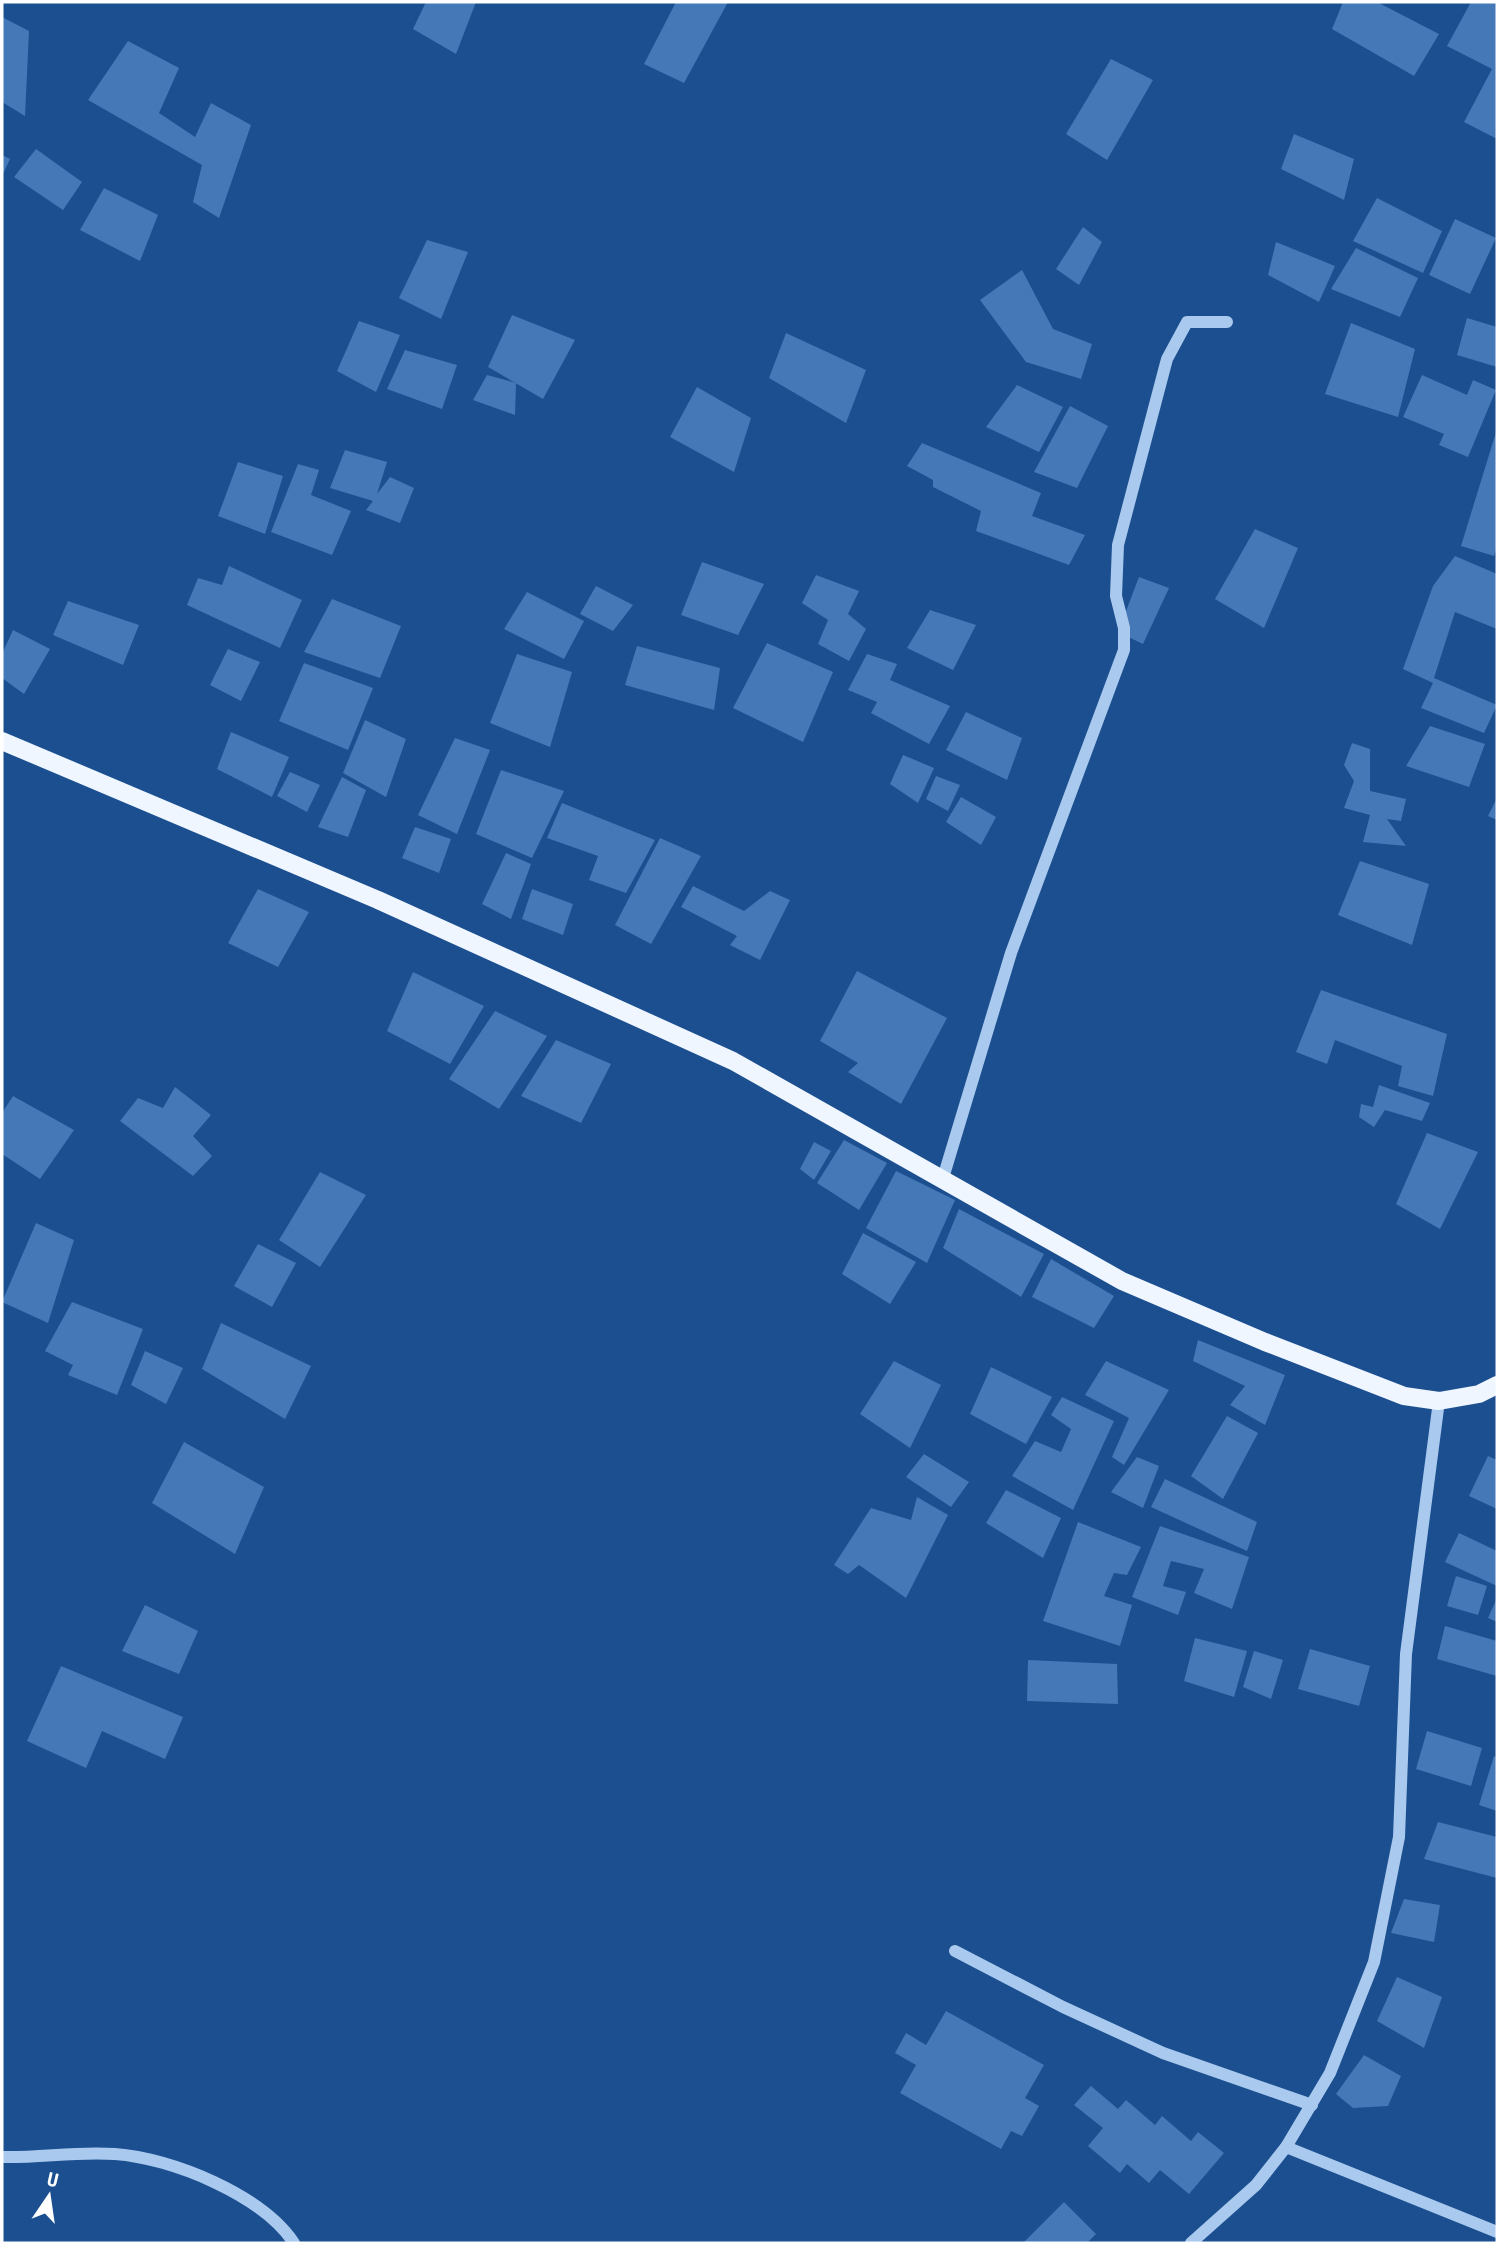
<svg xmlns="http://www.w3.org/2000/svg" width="1499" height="2245" viewBox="0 0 1499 2245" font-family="'Roboto Condensed',sans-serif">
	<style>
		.building { fill: #4478b7 }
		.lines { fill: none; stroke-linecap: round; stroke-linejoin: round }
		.minor { stroke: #a9c9ee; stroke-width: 12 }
		.major { stroke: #f0f6ff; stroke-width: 18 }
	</style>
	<rect width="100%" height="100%" fill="#1b4f8f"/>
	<!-- building -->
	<g class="building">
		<polygon points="426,2 476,2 456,54 413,29"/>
		<polygon points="676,2 728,2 684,83 644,64"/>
		<polygon points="1343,2 1377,2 1439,34 1414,76 1332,29"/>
		<polygon points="1471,2 1497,2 1497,139 1464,122 1492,69 1447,46"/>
		<polygon points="2,17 29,31 25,116 2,102"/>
		<polygon points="128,41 179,68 159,113 195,137 211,103 251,125 219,218 193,202 202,165 88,100"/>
		<polygon points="1111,59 1153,80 1107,160 1066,134"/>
		<polygon points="1294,134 1354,159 1344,200 1281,169"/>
		<polygon points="36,149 82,182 63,210 14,177"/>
		<polygon points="2,155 10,159 2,176"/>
		<polygon points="104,188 158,215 140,261 80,230"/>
		<polygon points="1377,198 1442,231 1423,273 1353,241"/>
		<polygon points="1455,219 1496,238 1470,294 1429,275"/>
		<polygon points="1083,227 1102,242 1079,285 1056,269"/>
		<polygon points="427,240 468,252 441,319 399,298"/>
		<polygon points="1276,242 1335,266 1319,302 1268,275"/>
		<polygon points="1356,248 1418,278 1400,317 1331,289"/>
		<polygon points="1022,270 1053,329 1092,344 1081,379 1026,362 980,300"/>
		<polygon points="512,315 575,340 543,399 488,367"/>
		<polygon points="1467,318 1497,327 1497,367 1457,355"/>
		<polygon points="359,321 400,335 376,392 337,371"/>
		<polygon points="1351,323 1415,349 1398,417 1325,394"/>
		<polygon points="786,333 866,370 846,423 769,378"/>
		<polygon points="405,350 457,365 442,409 387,389"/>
		<polygon points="487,375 516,383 515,415 473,400"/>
		<polygon points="1422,375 1467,395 1473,380 1496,390 1468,457 1439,445 1444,434 1403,417"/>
		<polygon points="1017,385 1063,407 1039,452 986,427"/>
		<polygon points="697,387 751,418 734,472 670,437"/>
		<polygon points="1070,406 1108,426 1077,488 1034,472"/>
		<polygon points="1497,429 1497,547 1494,556 1461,546"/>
		<polygon points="922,443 1041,493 1032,516 1085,535 1069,565 976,531 981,511 933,487 933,480 907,466"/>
		<polygon points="345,450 387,462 377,494 390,477 414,488 400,523 366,510 373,501 330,488"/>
		<polygon points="238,462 283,476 265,534 218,516"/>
		<polygon points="298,464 319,470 311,495 351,511 332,555 271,532"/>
		<polygon points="1255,529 1298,548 1264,628 1215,599"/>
		<polygon points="1455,556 1497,574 1497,629 1455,612 1434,678 1497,705 1484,733 1421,708 1433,683 1403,669 1433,586"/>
		<polygon points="702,562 764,584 738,635 681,615"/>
		<polygon points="229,566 302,600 280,648 187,605 198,578 222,585"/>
		<polygon points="816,575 859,591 848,614 866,629 849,661 818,644 828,620 802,603"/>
		<polygon points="1139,577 1169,588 1143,644 1118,632"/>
		<polygon points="596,586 633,605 613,631 580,614"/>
		<polygon points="527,592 584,621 564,659 504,629"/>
		<polygon points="332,599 401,626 380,678 304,652"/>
		<polygon points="68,601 139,625 123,665 53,635"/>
		<polygon points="930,610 976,625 953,670 907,648"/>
		<polygon points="13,630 50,649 24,694 2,678 2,654"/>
		<polygon points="767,643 833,672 803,742 733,708"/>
		<polygon points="637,646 720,668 714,710 625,685"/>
		<polygon points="228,649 260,662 241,701 210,685"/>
		<polygon points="517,654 572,672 550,747 490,723"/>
		<polygon points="867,654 897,664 890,680 950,706 929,744 871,713 877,702 848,690"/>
		<polygon points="304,663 373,688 348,750 279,721"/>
		<polygon points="966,712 1022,738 1007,780 946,750"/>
		<polygon points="365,720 406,739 386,797 343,773"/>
		<polygon points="1430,726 1485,744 1469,787 1406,766"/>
		<polygon points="231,732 289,757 272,797 217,769"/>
		<polygon points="455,738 490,750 457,834 418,815"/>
		<polygon points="1352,743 1370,749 1370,791 1406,799 1401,821 1387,819 1406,846 1363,842 1370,815 1344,808 1354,781 1344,765"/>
		<polygon points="903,755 934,768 918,803 890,784"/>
		<polygon points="501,770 564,791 532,858 476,834"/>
		<polygon points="290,772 320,785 307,812 277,796"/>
		<polygon points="936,776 960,785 948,811 926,799"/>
		<polygon points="342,777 366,790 348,837 318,827"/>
		<polygon points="961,797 996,817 981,845 946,822"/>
		<polygon points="1497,798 1497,820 1488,816"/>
		<polygon points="562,803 655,840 626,893 589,880 598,856 547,838"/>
		<polygon points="415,827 451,839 439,873 402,858"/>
		<polygon points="660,838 701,856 651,944 615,925"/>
		<polygon points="506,853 531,864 511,919 482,904"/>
		<polygon points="1360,861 1429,884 1412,945 1338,915"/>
		<polygon points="693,886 744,911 770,891 790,900 760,960 730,945 737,936 681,907"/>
		<polygon points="258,889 309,912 278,967 228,943"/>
		<polygon points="532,889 573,904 563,935 522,919"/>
		<polygon points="857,971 947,1018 901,1104 848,1072 858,1063 820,1041"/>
		<polygon points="413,972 484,1006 450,1064 387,1031"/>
		<polygon points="1321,990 1447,1034 1433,1096 1398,1086 1402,1066 1335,1040 1327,1064 1296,1052"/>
		<polygon points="495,1011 547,1036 499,1109 449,1079"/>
		<polygon points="556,1040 611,1064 581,1123 521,1096"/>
		<polygon points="1379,1085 1430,1103 1422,1121 1385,1110 1374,1127 1359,1117 1361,1104 1373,1107"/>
		<polygon points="175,1087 211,1115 193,1136 212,1156 193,1176 120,1121 138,1098 163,1108"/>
		<polygon points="13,1096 74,1130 40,1179 2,1154 2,1113"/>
		<polygon points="1427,1133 1478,1152 1440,1229 1396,1204"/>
		<polygon points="844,1140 887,1163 859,1210 817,1183"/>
		<polygon points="814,1142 831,1151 814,1180 800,1169"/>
		<polygon points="896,1171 955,1200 927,1263 866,1228"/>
		<polygon points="320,1172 366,1195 320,1267 279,1240"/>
		<polygon points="959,1209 1044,1254 1021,1297 943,1248"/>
		<polygon points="36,1223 74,1240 48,1323 2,1302"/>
		<polygon points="863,1233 916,1262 890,1304 842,1274"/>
		<polygon points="258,1244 296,1263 272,1307 234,1286"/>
		<polygon points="1051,1259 1114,1296 1094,1328 1032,1297"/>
		<polygon points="72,1302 143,1329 117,1395 68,1375 73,1365 45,1351"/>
		<polygon points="221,1323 311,1366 285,1419 202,1369"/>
		<polygon points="1198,1340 1285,1375 1265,1425 1230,1405 1245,1386 1193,1361"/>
		<polygon points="145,1351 183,1368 166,1404 131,1385"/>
		<polygon points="894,1361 941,1385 910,1448 860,1414"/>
		<polygon points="1106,1361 1169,1390 1124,1465 1112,1457 1129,1418 1085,1395"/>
		<polygon points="991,1367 1052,1397 1026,1444 970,1414"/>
		<polygon points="1062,1397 1114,1421 1073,1510 1012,1476 1035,1441 1061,1452 1071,1429 1051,1415"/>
		<polygon points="1227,1416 1258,1433 1223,1499 1191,1476"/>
		<polygon points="184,1442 264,1487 235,1554 152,1503"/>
		<polygon points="924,1454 969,1482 951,1507 906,1477"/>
		<polygon points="1488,1456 1497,1460 1497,1509 1469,1496"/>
		<polygon points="1137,1457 1159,1466 1143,1508 1111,1492"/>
		<polygon points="1165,1479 1257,1522 1247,1551 1151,1507"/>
		<polygon points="1006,1490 1061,1518 1043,1558 986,1523"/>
		<polygon points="917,1497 948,1515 906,1598 859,1565 848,1574 834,1565 871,1508 911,1520"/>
		<polygon points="1078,1522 1141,1547 1127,1575 1114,1573 1104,1596 1132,1605 1120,1646 1043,1621"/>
		<polygon points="1160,1526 1249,1557 1232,1609 1194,1593 1204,1569 1171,1561 1163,1586 1186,1592 1178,1615 1132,1597"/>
		<polygon points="1459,1533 1497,1551 1497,1586 1445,1562"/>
		<polygon points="1456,1576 1487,1586 1478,1615 1447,1606"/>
		<polygon points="1497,1598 1497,1622 1488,1618"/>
		<polygon points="145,1605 198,1631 179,1674 122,1651"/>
		<polygon points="1445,1626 1497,1641 1497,1676 1437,1659"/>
		<polygon points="1195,1638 1247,1651 1234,1697 1184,1681"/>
		<polygon points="1310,1649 1370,1666 1359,1706 1298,1689"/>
		<polygon points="1254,1651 1283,1660 1271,1699 1243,1687"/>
		<polygon points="1028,1660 1117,1664 1118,1704 1027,1701"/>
		<polygon points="61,1666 183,1717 165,1759 102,1731 86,1768 27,1741"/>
		<polygon points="1427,1731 1482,1748 1471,1786 1416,1769"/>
		<polygon points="1494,1756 1497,1758 1497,1811 1479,1805"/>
		<polygon points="1438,1822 1497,1837 1497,1878 1424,1859"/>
		<polygon points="1404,1899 1440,1905 1434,1942 1391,1933"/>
		<polygon points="1397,1977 1442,1997 1424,2048 1377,2021"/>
		<polygon points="946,2011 1044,2065 1025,2098 1039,2106 1022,2136 1011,2131 1001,2149 900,2093 916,2065 895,2053 906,2033 926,2045"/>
		<polygon points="1364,2055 1401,2076 1388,2106 1353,2108 1336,2094"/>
		<polygon points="1091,2086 1118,2109 1126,2100 1155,2125 1162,2116 1191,2141 1198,2132 1224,2153 1189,2194 1160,2170 1149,2183 1127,2164 1120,2173 1088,2146 1103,2128 1074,2105"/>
		<polygon points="1064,2202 1096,2234 1087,2243 1023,2243"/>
	</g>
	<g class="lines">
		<!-- minor -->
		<g class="minor">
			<polyline points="943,1178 1011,953 1124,650 1124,628 1116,596 1118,545 1167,359 1187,322 1227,322"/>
			<polyline points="955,1951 1063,2007 1163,2053 1312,2105"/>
			<polyline points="1286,2147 1497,2232"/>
			<path d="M2,2157C40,2158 77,2151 115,2154C172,2158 262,2195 294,2243"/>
			<polyline points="1191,2243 1256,2185 1286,2147 1330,2073 1374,1962 1399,1837 1406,1654 1439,1401"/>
		</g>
		<!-- major -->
		<polyline class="major" points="2,741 378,900 733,1061 1122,1281 1265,1342 1404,1396 1439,1401 1479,1394 1497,1385"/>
	</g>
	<!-- border -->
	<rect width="1499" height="2245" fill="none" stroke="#ffffff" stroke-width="7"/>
	<!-- north arrow -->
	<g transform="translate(49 2196) rotate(13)" stroke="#1b4f8f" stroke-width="5" paint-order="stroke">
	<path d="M0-5L12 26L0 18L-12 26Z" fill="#ffffff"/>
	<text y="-10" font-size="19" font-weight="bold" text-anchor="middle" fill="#ffffff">U</text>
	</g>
</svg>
